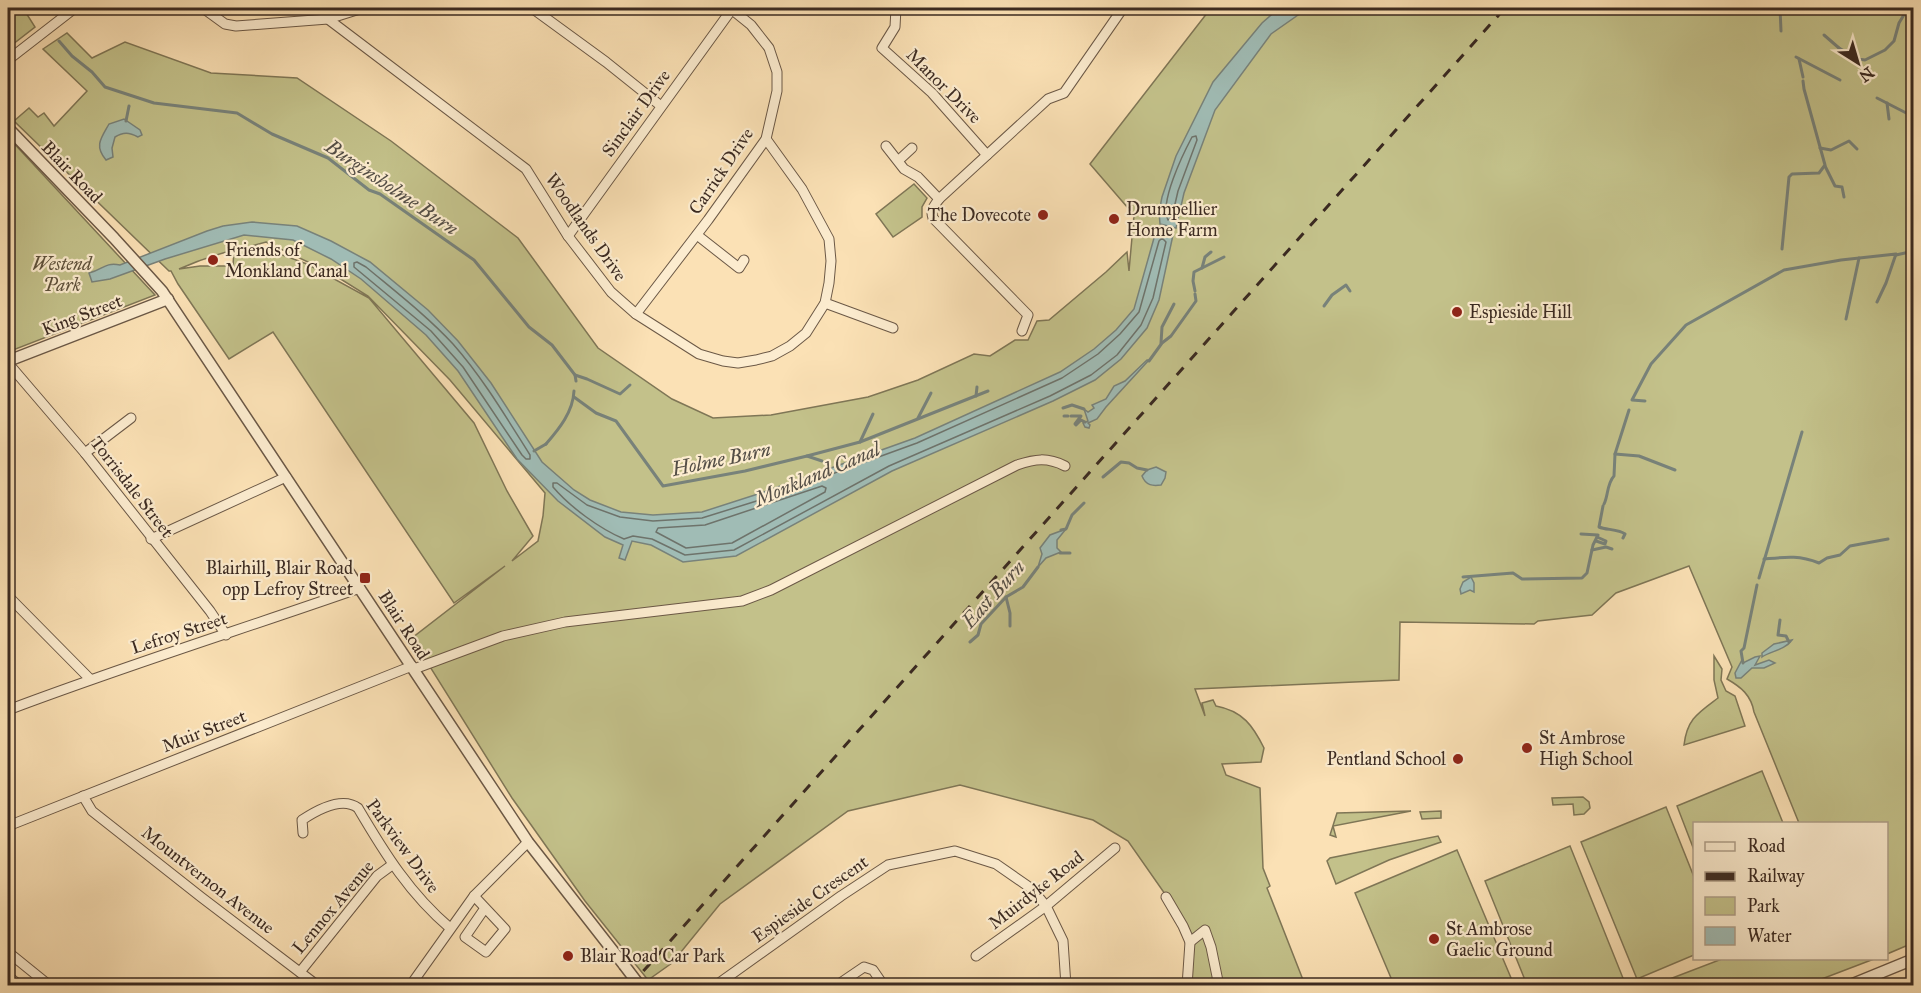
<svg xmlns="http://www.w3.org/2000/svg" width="1921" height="993" viewBox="0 0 1921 993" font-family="'IM FELL Great Primer',serif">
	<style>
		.green { fill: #c3c18a; stroke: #7f7656; stroke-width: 1.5; fill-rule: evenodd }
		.water { fill: #a0bcb5; stroke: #78827a; stroke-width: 1.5 }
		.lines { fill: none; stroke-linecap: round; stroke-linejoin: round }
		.shore { stroke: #6e736b; stroke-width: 1.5 }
		.stream { stroke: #78827a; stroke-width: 3 }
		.minor-casing { stroke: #6b5846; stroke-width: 11 }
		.tertiary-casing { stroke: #6b5846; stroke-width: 13 }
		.minor { stroke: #fceccf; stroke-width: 9 }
		.tertiary { stroke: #fceccf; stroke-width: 10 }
		.rail { stroke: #3b2a21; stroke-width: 3; stroke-dasharray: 10 10; stroke-linecap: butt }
		.tertiary-bridge-casing { stroke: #6b5846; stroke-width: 13; stroke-linecap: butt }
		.tertiary-bridge { stroke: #fceccf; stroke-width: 10 }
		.poi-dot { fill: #8f2418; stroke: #fceccf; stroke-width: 2 }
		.labels { text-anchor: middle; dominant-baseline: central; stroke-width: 4.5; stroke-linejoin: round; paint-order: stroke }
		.street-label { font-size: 18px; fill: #3b2a21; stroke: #fceccf }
		.poi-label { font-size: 18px; fill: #3b2a21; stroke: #fceccf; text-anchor: start }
		.park-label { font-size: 18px; font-style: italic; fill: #5d503b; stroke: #fceccf }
		.water-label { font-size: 20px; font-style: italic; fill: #544e46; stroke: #fceccf }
	</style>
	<rect width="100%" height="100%" fill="#fbe1b5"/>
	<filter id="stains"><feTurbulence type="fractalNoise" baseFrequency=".00333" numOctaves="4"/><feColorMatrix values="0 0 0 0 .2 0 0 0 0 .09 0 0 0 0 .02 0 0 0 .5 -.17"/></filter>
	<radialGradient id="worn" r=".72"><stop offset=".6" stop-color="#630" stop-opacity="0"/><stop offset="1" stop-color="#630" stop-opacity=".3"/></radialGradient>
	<!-- green -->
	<g class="green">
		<polygon points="8,8 23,8 35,27 8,48"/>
		<path d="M1211,8H1913V943L1887,954L1886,824L1799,823L1754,712C1751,695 1741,687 1727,679L1732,667L1689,566L1616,593L1592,615L1538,621L1534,624L1400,622L1399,680L1195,689L1205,716L1202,703L1213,700L1216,706C1243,711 1253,726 1264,748L1261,762L1222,764L1226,775L1260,788L1263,868L1270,886L1267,888L1305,985H1188L1186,924L1128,841L1093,820L960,785L848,811L720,904L672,963L648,980L585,901L512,798L412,638L505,566L454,603L273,332L229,359L178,284L171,271H169L14,121L29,108L38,117L44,113L54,126L87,91L43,49L67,33L92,58L125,42L211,73L297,78L391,141L518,238L598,348L672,399L713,418L771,415L868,397L918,380L974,354L990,356L1015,340H1028L1037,321L1049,320L1106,272L1127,252L1129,271L1134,215L1090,164ZM266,242L331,273L368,296L450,380L545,493L543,516L538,541L512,561L533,536L507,491L474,423L369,298L307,264L255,245ZM234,250L233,266H200L179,269C197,261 214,255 234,250Z"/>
		<polygon points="8,137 155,295 8,352"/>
		<polygon points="914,184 927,198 922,207 922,217 893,237 876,214"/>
		<path d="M1714,656L1722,669L1721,680L1726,691L1735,696L1745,726L1684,745C1687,719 1698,713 1718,698L1714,680Z"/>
		<polygon points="1762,771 1783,823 1694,824 1694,850 1677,806"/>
		<polygon points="1583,797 1589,802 1590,808 1584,814 1574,815 1573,804 1553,805 1552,798"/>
		<polygon points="1666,807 1694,877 1694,955 1637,979 1581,842"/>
		<polygon points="1411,811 1333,826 1336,837 1330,835 1337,813"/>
		<polygon points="1441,811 1441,818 1422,819 1420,812"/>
		<polygon points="1438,836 1441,842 1389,860 1336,884 1327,861 1330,858"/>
		<polygon points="1570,846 1625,983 1620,985 1527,985 1485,881"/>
		<polygon points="1457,850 1514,985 1394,985 1355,893"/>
		<polygon points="1722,959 1722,958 1874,959 1806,985 1654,985"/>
	</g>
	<!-- water -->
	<g class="water">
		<polygon points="1279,8 1308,8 1271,34 1215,110 1184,193 1176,228 1160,224 1159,212 1162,197 1176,156 1213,82 1262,23"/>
		<path d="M124,119L140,130L142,135L138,137C129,132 123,132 115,137L112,148L113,157L106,160C94,146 101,138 109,124Z"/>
		<path d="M252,222L297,226L331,241L370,262L428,310L458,341L491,383L542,462L574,490L590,500L621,512L653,515L702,512L761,493L915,438L1060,372L1094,349L1116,330L1134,309L1156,231L1173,235L1159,300L1147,328L1121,359L1095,380L1053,401L892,471L736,556L683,562L651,545L632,541L625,560L619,558L623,545L605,537L558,501L517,459L458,371L426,335L361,279L331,259L293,240L244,235L165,259L110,279L92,282L89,273C103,270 104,262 120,265L207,231L223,226Z"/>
		<polygon points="1147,360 1149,360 1106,407 1097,419 1088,423 1090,425 1089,428 1085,427 1083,423 1088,421 1084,409 1088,412 1094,408 1092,405 1106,399 1114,386 1125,381"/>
		<path d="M1156,467L1166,472L1165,478L1161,485C1153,486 1146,486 1142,476L1147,470Z"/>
		<polygon points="1066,529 1057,540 1057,548 1061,552 1046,558 1038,567 1042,554 1040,548 1050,535"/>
		<polygon points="1471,577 1474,583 1474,592 1470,590 1461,594 1460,589 1463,582"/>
		<path d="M1792,640C1785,650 1771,651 1762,657V653L1774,644Z"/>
		<polygon points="1760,656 1755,665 1769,660 1775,663 1764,668 1752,668 1741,678 1736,678 1735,673 1742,660 1743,663 1755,657"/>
	</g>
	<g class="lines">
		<!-- shore -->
		<g class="shore">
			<path d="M1196,136L1197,140L1178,191L1172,217L1168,220C1159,203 1183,154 1192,137Z"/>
			<path d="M1162,238L1166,242L1153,298L1141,325L1117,355L1091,375L1050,396L889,466L734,550L685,555L652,539L633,536L624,539C600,529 570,507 553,487V483H557L587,505L620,517L653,521L702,518L763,499L917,443L1062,378L1098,354L1120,334L1139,312L1159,241Z"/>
			<path d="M354,263L357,262L366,267C396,292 427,316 453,344C483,378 506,417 530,455V459H526L522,455L463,367L431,331L354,267Z"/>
			<polygon points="822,486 826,488 825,492 732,543 686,548 656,532 658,528 705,525"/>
		</g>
		<!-- stream -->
		<g class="stream">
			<polyline points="1780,8 1781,31"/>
			<polyline points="1824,35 1839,48"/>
			<polyline points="59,41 72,56 92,72 105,87 154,103 237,113 272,134 328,158 369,190 380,194 474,260 529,327 552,345 575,375 576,381"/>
			<polyline points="1839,48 1858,59 1865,60 1885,50 1894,41 1899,23 1908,8"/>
			<polyline points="1796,57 1840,80"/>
			<polyline points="1799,59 1803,77"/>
			<polyline points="1877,98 1914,117"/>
			<polyline points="1887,103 1889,119"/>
			<polyline points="126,121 129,106"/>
			<polyline points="1820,148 1831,150 1849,141 1857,149"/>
			<polyline points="1825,166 1835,186 1842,187 1844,197"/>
			<polyline points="1782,249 1789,177 1792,174 1819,173 1825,165 1804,89 1803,81"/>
			<polyline points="1896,255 1914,251"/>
			<polyline points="1202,268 1205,257 1211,252"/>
			<polyline points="1195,291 1193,281 1194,272 1224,257"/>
			<polyline points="1324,306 1332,295 1346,285 1350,291"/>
			<polyline points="1846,319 1859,258"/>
			<polyline points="1161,343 1162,327 1174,304"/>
			<polyline points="1149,361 1162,343 1171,336 1196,301 1195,294"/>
			<polyline points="575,375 587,379 620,394 630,385"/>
			<polyline points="976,396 977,387"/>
			<polyline points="574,397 596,413 616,421 663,486 745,471 807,456 822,461"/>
			<polyline points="1645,401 1632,400 1651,364 1686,325 1784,270 1841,260 1896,254 1886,283 1877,302"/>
			<polyline points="1063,408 1072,405 1084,409"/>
			<polyline points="1064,416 1068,416"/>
			<polyline points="1071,416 1081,416 1075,424 1076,425 1081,420 1085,422"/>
			<polyline points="918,418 931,393"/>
			<polyline points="860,442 873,414"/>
			<path d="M546,444C559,429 573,412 574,391"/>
			<polyline points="534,451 546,444"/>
			<polyline points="1615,454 1639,456 1675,470"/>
			<polyline points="807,456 860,442 988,391"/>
			<polyline points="1103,477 1121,462 1129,463 1137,468 1147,470"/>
			<path d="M1604,504C1608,497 1607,483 1614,476L1615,454L1629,410"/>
			<path d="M1603,506L1599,527C1606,530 1619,529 1625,534L1623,538"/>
			<polyline points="1061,530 1066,529 1072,515 1084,503"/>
			<polyline points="1596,541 1605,544 1606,541 1597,537"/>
			<polyline points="1592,550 1606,547 1612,549"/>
			<polyline points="1060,553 1070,553"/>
			<path d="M1764,559C1786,557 1798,555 1819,563L1827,558L1840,555L1850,546L1888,539"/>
			<polyline points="1463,577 1513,573 1522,579 1582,578 1587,573 1593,545 1598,535 1581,534"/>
			<polyline points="1759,578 1802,432"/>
			<polyline points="1006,597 1010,613 1010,626"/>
			<polyline points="1780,620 1778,635 1786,636 1789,642"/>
			<polyline points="970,642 978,635 981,624 1006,597 1023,587 1038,567"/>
			<polyline points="1743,663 1741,651 1744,648 1757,585"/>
		</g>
		<!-- minor casing -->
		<g class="minor-casing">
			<g id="minor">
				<polyline points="203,8 225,24 236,26 328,19 363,8"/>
				<polyline points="532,8 606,62 661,106"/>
				<polyline points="896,8 895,27 882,48 932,93 987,155"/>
				<polyline points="328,19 526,169 568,236 611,292 636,314 699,354 723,361 738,363 756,360 772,356 790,346 806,333 825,303 829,283 831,261 829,239 802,189 766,139"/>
				<polyline points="8,60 75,8"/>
				<polyline points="886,146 904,169 918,177 939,199 1048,99 1064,93 1123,8"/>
				<polyline points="899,160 912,148"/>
				<path d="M939,199C934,206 930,210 933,218L1028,315L1022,331"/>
				<polyline points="697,235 739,268 744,260"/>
				<polyline points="568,236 732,9"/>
				<polyline points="825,303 893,328"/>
				<polyline points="636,314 708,220 766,139 777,91 777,72 769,48 751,25 730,8"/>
				<polyline points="8,363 85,453 210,611 226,635"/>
				<polyline points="85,453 131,418"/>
				<polyline points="151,539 286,477"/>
				<polyline points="8,596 90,679"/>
				<path d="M414,669L503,636L565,622L742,601L771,590L1017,465C1035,459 1047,457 1065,466"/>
				<path d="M8,710C124,666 243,629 360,588"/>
				<polyline points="83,796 92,811 201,897 318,986"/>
				<polyline points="8,826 412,666"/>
				<path d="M303,833L302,820C317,810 342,796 358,808C385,854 410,894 450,928"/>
				<polyline points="474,896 505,929 486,952 465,937 485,908"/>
				<polyline points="1166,897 1183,926 1190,942 1187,986"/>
				<polyline points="1190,942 1205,930 1211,947 1219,986"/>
				<polyline points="8,952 50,986"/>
				<polyline points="976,956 1046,906 1115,848"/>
				<polyline points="300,972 377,876 392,865"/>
				<polyline points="8,976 20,986"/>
				<polyline points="410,986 474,896 528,842"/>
				<polyline points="715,986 841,896 888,865 955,851 996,864 1032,889 1046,906 1063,941 1066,986"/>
				<polyline points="836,986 864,967 873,970 884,986"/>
			</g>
		</g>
		<!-- tertiary casing -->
		<g class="tertiary-casing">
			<g id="tertiary">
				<polyline points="8,128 114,238 162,291 528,842 624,965"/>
				<polyline points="8,361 168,299"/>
				<polyline points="1848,986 1914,959"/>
			</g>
		</g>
		<!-- minor -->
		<use href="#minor" class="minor"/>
		<!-- tertiary -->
		<use href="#tertiary" class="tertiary"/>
		<!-- rail -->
		<polyline class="rail" points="630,986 1505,8"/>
		<!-- tertiary-bridge casing -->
		<g class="tertiary-bridge-casing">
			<polyline id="tertiary-bridge" points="624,965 640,986"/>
		</g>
		<!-- tertiary-bridge -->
		<use href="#tertiary-bridge" class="tertiary-bridge"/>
	</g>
	<!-- markers -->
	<g class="poi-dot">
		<circle cx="1043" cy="215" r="6"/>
		<circle cx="1114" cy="219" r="6"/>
		<circle cx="213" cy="260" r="6"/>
		<circle cx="1457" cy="312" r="6"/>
		<rect x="359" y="572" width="12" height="12" rx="3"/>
		<circle cx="1527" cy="748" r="6"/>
		<circle cx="1458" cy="759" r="6"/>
		<circle cx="1434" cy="939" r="6"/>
		<circle cx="568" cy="956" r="6"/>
	</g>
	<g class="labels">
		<!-- street labels -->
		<g class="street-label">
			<text transform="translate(944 86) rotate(45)">Manor Drive</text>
			<text transform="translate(636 113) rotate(-54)">Sinclair Drive</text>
			<text transform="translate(721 171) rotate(-56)">Carrick Drive</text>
			<text transform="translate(72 172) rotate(46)">Blair Road</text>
			<text transform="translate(586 227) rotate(55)">Woodlands Drive</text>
			<text transform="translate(82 315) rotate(-21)">King Street</text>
			<text transform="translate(132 487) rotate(52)">Torrisdale Street</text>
			<text transform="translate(404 625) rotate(57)">Blair Road</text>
			<text transform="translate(179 633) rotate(-18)">Lefroy Street</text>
			<text transform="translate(204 731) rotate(-21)">Muir Street</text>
			<text transform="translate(403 846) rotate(54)">Parkview Drive</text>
			<text transform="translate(208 880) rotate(38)">Mountvernon Avenue</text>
			<text transform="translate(1036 890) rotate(-38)">Muirdyke Road</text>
			<text transform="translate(810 899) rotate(-35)">Espieside Crescent</text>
			<text transform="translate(333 907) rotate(-50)">Lennox Avenue</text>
		</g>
		<!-- poi labels -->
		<g class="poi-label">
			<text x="1126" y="209">Drumpellier<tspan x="1126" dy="21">Home Farm</tspan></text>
			<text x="1031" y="215" text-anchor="end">The Dovecote</text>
			<text x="225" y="250">Friends of<tspan x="225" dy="21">Monkland Canal</tspan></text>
			<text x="1469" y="312">Espieside Hill</text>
			<text x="353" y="568" text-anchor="end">Blairhill, Blair Road<tspan x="353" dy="21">opp Lefroy Street</tspan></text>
			<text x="1539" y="738">St Ambrose<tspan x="1539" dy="21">High School</tspan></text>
			<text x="1446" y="759" text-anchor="end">Pentland School</text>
			<text x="1446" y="929">St Ambrose<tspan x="1446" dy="21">Gaelic Ground</tspan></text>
			<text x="580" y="956">Blair Road Car Park</text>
		</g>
		<!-- park labels -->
		<g class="park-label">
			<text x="62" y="264">Westend<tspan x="62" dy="21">Park</tspan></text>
		</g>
		<!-- water labels -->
		<g class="water-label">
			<text transform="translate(392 187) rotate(34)">Burginsholme Burn</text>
			<text transform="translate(721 459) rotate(-12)">Holme Burn</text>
			<text transform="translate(817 474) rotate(-23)">Monkland Canal</text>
			<text transform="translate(993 594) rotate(-48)">East Burn</text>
		</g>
	</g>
	<!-- margin -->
	<rect width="1921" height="993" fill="none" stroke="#fbe1b5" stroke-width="30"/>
	<rect x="9" y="9" width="1903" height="975" fill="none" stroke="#3b2a21" stroke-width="3"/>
	<rect x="15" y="15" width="1891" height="963" fill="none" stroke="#3b2a21" stroke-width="1.5"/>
	<!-- legend -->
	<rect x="1693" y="822" width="195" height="138" fill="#fceccf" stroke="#af9e89" stroke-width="1.5"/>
	<rect x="1705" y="842" width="30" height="9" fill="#fceccf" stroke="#af9e89" stroke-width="1.5"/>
	<text x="1747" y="852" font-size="18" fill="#3b2a21">Road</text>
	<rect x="1705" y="872" width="30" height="9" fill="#3b2a21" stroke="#af9e89" stroke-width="1.5"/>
	<text x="1747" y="882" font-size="18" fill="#3b2a21">Railway</text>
	<rect x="1705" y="897" width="30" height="18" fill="#c3c18a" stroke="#af9e89" stroke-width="1.5"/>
	<text x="1747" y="912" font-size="18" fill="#3b2a21">Park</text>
	<rect x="1705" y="927" width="30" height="18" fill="#a0bcb5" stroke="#af9e89" stroke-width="1.5"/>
	<text x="1747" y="942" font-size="18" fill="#3b2a21">Water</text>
	<!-- north arrow -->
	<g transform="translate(1858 63) rotate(143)" stroke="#fceccf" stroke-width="4.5" paint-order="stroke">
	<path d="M0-4.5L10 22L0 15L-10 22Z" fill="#3b2a21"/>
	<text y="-9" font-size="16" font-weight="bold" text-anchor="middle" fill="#3b2a21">N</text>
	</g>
	<rect width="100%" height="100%" filter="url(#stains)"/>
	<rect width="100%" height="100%" fill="url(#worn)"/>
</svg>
